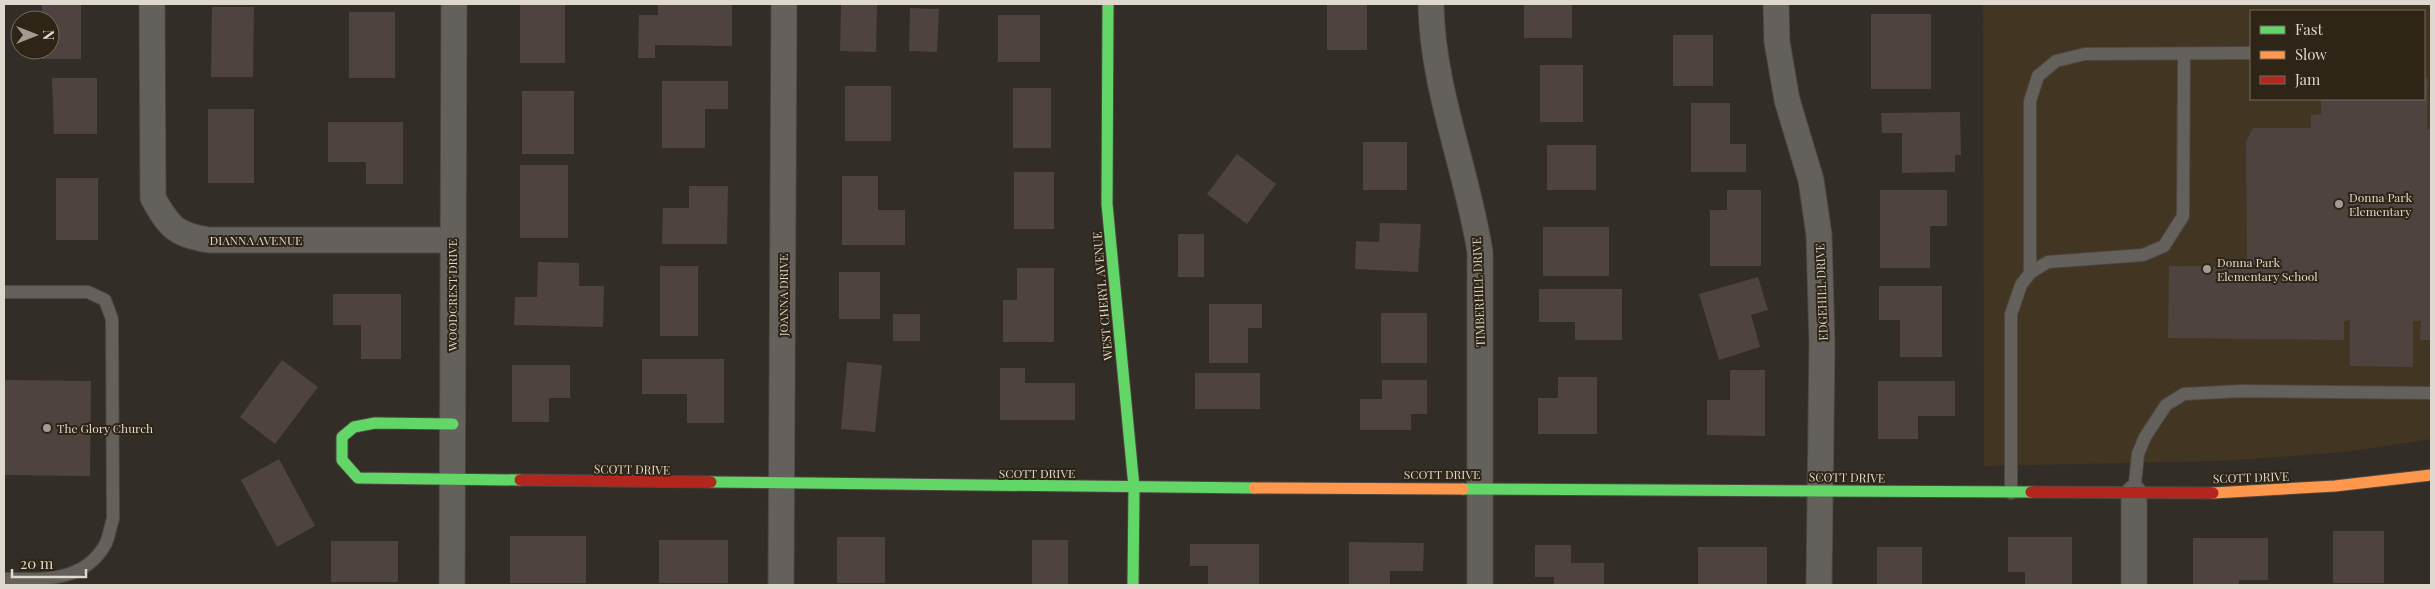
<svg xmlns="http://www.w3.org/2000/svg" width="2435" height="589" viewBox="0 0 2435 589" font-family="'Playfair Display',serif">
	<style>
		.built { fill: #423522; fill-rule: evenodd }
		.building { fill: #4f433f }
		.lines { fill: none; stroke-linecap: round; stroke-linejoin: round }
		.lane-casing { stroke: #4d4842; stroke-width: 14 }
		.street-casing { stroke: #4d4842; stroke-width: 27 }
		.fast-casing { stroke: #4d4842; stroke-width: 13 }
		.slow-casing { stroke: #4d4842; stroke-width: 13 }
		.jam-casing { stroke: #4d4842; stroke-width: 13 }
		.lane { stroke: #64605b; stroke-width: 12 }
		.street { stroke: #64605b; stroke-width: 25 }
		.fast { stroke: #63d668; stroke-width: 11 }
		.slow { stroke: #ff974d; stroke-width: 11 }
		.jam { stroke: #b3261e; stroke-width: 11 }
		.poi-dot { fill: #a29c94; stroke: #2e2516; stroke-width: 2 }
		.labels { text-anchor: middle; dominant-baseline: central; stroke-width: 4; stroke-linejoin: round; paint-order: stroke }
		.poi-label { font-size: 12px; fill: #ded8cf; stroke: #2e2516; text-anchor: start }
		.street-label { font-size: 12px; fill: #ded8cf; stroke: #2e2516 }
	</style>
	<rect width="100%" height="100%" fill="#322d26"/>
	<!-- built -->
	<path class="built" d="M1983,4H2431V439L2346,452L2222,461L1984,466ZM2251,11H2424V99H2251Z"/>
	<!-- building -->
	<g class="building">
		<polygon points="42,4 81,4 81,59 42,59 42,50 50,50 50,20 42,20"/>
		<rect x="520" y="4" width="45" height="59"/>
		<polygon points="658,4 732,4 732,46 655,45 655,58 638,58 639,15 658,15"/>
		<polygon points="841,4 877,4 876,52 840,51"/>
		<rect x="1327" y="4" width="40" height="46"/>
		<rect x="1524" y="4" width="48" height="34"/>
		<polygon points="212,7 254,7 253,77 211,77"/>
		<polygon points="910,8 939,9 937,52 909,51"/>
		<rect x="349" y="12" width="46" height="66"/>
		<rect x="1871" y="14" width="60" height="75"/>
		<rect x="998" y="15" width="42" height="47"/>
		<rect x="1673" y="35" width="40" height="51"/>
		<rect x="1540" y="65" width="43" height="57"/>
		<polygon points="52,78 97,78 97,134 54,134"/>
		<polygon points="2424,78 2428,78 2427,129 2431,129 2431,340 2420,340 2421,321 2413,321 2413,367 2350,366 2350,320 2344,321 2344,340 2168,338 2169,266 2247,267 2246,142 2253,128 2311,128 2311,115 2321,114 2321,99 2424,99"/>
		<polygon points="662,81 728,81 728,109 705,109 705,148 662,148"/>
		<rect x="845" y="86" width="46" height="55"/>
		<rect x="1013" y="88" width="38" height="60"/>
		<rect x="522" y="91" width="52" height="63"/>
		<polygon points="1691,103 1730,103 1730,144 1746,144 1746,172 1691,172"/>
		<rect x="208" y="109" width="46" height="74"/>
		<polygon points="1960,112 1961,155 1955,155 1955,172 1902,173 1902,133 1882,133 1881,113"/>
		<polygon points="328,122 403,122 403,184 366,184 366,162 328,162"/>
		<rect x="1363" y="142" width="44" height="48"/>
		<rect x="1547" y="145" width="49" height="45"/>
		<polygon points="1237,154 1276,184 1247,224 1207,194"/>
		<rect x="520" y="165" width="48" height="73"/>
		<rect x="1014" y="172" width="40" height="57"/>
		<polygon points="842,176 878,176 878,210 905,210 905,245 842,245"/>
		<rect x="56" y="178" width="42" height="62"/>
		<polygon points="689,186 728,186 727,244 662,244 663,208 689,208"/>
		<polygon points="1727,190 1761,190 1761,266 1710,266 1710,210 1727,210"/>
		<polygon points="1880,190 1947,190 1947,226 1930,226 1930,268 1880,268"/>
		<polygon points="1380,223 1421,224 1418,272 1355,269 1356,241 1379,242"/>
		<rect x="1543" y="227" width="66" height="49"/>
		<rect x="1178" y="234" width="26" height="43"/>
		<polygon points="538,262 579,263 579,286 604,286 603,327 514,325 515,297 537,297"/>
		<rect x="660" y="266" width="38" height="70"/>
		<polygon points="1017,268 1054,268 1054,342 1003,342 1003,300 1017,300"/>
		<rect x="839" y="272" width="41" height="47"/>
		<polygon points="1758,277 1768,310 1751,315 1760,347 1719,360 1699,294"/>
		<polygon points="1879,286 1942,286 1942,357 1900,357 1900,320 1879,320"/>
		<polygon points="1539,289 1622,289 1622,340 1575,340 1575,322 1539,322"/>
		<polygon points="333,294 401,294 401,359 361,359 361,325 333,325"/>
		<polygon points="1209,304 1262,304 1262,328 1248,328 1248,363 1209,363"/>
		<rect x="1381" y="313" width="46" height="50"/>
		<rect x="893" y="314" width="27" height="27"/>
		<polygon points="642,359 724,359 724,423 687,423 687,394 642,394"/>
		<polygon points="282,360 318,387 275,444 240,417"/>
		<polygon points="847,362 882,365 875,432 841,429"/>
		<polygon points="512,365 570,365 570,398 549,398 549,422 512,422"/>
		<polygon points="1000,368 1025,368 1025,383 1075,383 1075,420 1000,420"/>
		<polygon points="1730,370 1765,370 1765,436 1707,435 1707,400 1730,400"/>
		<rect x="1195" y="373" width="65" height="36"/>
		<polygon points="1558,377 1597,377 1597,434 1538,434 1538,398 1558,398"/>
		<polygon points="4,380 91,381 90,476 4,475"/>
		<polygon points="1382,380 1427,380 1427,414 1411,414 1411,430 1360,430 1360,399 1382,399"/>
		<polygon points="1878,381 1955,381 1955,416 1918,416 1918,439 1878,439"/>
		<polygon points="279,459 315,526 277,547 241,480"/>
		<rect x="2333" y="531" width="51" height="52"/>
		<rect x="510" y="536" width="76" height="47"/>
		<rect x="837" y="537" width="48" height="46"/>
		<polygon points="2008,537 2072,537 2072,585 2025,585 2025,572 2008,572"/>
		<polygon points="2193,538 2268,538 2268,580 2239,580 2239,585 2193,585"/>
		<rect x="659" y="540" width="69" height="43"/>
		<rect x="1032" y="540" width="36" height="45"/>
		<rect x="331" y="541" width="67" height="41"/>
		<polygon points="1349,542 1424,543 1423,571 1390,571 1390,585 1349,585"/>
		<polygon points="1190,544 1259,544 1259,585 1208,585 1208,566 1190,566"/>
		<polygon points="1535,545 1571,545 1571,563 1604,563 1604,585 1554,585 1554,577 1535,577"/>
		<rect x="1698" y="547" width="69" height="38"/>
		<rect x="1877" y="547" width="45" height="38"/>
	</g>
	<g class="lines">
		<!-- lane casing -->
		<g class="lane-casing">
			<g id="lane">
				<polyline points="2030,273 2030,101 2038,76 2056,61 2085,54 2251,53"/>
				<path d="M4,292H88L105,300L112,319L113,519C110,527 109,538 105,545C83,583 42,579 4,579"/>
				<polyline points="2011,493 2011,314 2021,285 2030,273 2048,262 2143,255 2164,246 2183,216 2184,54"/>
				<polyline points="2134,493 2138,454 2145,437 2166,405 2184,394 2241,391 2431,393"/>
			</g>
		</g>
		<!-- street casing -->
		<g class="street-casing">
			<g id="street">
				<path d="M152,4L153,198C169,227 176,235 209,240H452"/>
				<path d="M1431,4C1432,88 1467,169 1480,252V585"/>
				<polyline points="1776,4 1777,42 1787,100 1811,180 1819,235 1822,344 1819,585"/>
				<polyline points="2134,493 2134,585"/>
				<polyline points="452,585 454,4"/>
				<polyline points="781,585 784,4"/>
			</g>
		</g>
		<!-- fast casing -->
		<g class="fast-casing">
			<g id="fast">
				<polyline points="1108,4 1107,204 1134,487 1133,585"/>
				<polyline points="453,424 375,423 354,427 342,437 342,460 358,478 520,480"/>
				<polyline points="711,482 1254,488"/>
				<polyline points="1463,489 2031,492"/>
			</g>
		</g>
		<!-- slow casing -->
		<g class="slow-casing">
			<g id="slow">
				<polyline points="1254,488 1463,489"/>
				<polyline points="2213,493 2335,486 2431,475"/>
			</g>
		</g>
		<!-- jam casing -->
		<g class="jam-casing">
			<g id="jam">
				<polyline points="520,480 711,482"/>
				<polyline points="2031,492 2213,493"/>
			</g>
		</g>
		<!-- lane -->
		<use href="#lane" class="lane"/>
		<!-- street -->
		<use href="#street" class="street"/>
		<!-- fast -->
		<use href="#fast" class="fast"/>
		<!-- slow -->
		<use href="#slow" class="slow"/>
		<!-- jam -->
		<use href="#jam" class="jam"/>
	</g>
	<!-- markers -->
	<g class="poi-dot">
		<circle cx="2339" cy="204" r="5"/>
		<circle cx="2207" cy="269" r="5"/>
		<circle cx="47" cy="428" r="5"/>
	</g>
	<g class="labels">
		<!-- poi labels -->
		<g class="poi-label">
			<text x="2349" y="197">Donna Park<tspan x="2349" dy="14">Elementary</tspan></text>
			<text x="2217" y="262">Donna Park<tspan x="2217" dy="14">Elementary School</tspan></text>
			<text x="57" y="428">The Glory Church</text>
		</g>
		<!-- street labels -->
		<g class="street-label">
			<text x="256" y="240">DIANNA AVENUE</text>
			<text transform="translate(1478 292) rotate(-92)">TIMBERHILL DRIVE</text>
			<text transform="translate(1821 292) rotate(-92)">EDGEHILL DRIVE</text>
			<text transform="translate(452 295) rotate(-90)">WOODCREST DRIVE</text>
			<text transform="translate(783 295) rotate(-90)">JOANNA DRIVE</text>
			<text transform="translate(1102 296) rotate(-95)">WEST CHERYL AVENUE</text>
			<text transform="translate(632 469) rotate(1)">SCOTT DRIVE</text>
			<text x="1037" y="473">SCOTT DRIVE</text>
			<text x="1442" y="474">SCOTT DRIVE</text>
			<text transform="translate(1847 477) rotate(1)">SCOTT DRIVE</text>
			<text transform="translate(2251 477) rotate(-2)">SCOTT DRIVE</text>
		</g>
	</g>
	<!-- border -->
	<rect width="2435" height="589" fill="none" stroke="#ded8cf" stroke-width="10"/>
	<!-- legend -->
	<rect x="2250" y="10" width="175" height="90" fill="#2e2516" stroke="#746d60"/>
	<rect x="2260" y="26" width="25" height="8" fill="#63d668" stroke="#746d60"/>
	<text x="2295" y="35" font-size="15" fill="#ded8cf">Fast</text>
	<rect x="2260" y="51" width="25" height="8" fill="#ff974d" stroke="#746d60"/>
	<text x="2295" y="60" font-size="15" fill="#ded8cf">Slow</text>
	<rect x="2260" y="76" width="25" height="8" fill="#b3261e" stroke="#746d60"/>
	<text x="2295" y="85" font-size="15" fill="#ded8cf">Jam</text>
	<!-- north arrow -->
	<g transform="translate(35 35) rotate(90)"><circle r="24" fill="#2e2516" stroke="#746d60"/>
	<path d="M0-4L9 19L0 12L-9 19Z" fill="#a29c94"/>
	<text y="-8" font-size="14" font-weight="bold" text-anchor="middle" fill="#ded8cf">N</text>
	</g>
	<!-- scale -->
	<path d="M12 569v8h74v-8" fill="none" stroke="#ded8cf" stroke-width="2.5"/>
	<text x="20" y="569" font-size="15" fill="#ded8cf" stroke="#2e2516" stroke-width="4" paint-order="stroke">20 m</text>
</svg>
